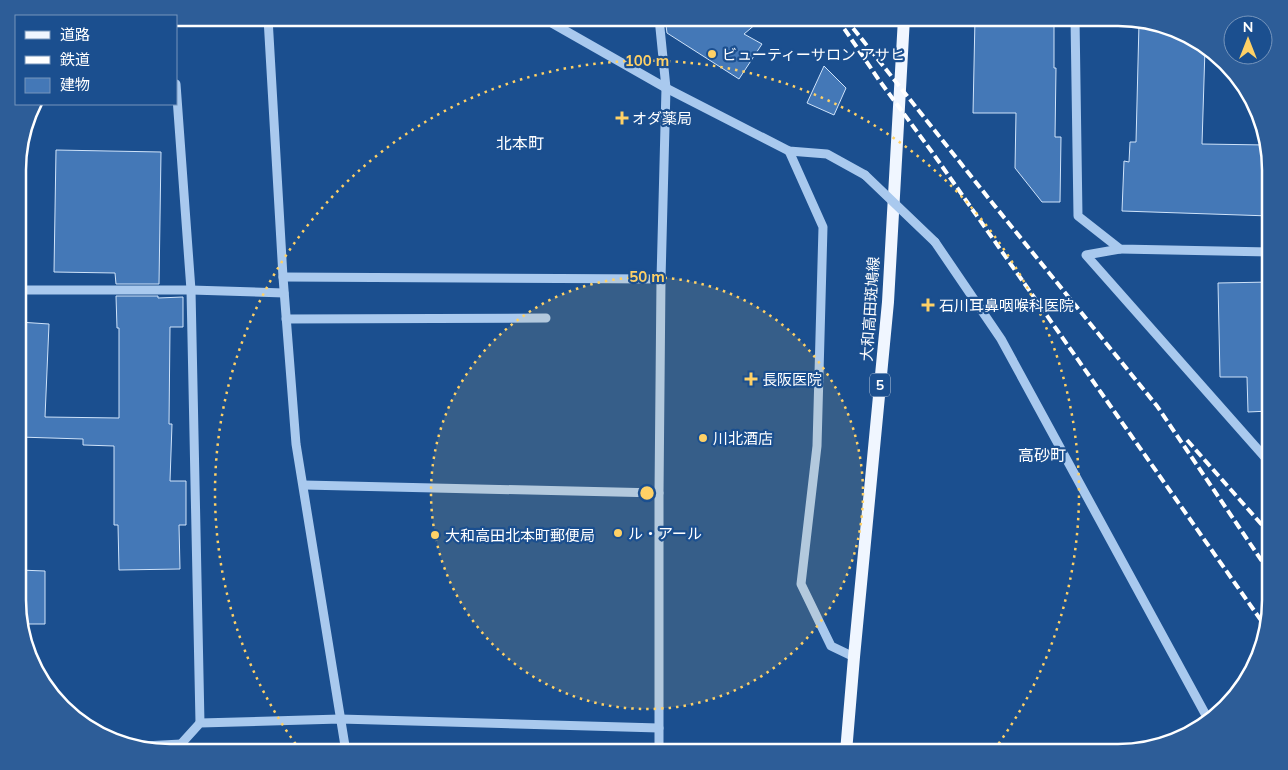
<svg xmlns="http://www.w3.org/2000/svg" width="1288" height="770" viewBox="0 0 1288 770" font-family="Mulish,'Noto Sans JP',sans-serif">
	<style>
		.building { fill: #4478b7; stroke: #cfe3fa }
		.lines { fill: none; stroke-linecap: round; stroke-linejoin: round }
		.minor { stroke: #a9c9ee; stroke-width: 9 }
		.major { stroke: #f0f6ff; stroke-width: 12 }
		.rail { stroke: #fff; stroke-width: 4; stroke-dasharray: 9 4; stroke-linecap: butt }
		.minor-bridge { stroke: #a9c9ee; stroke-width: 9 }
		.ring { fill: none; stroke: #ffd166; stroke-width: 2.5; stroke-dasharray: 2.5 5 }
		.poi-dot { fill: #ffd166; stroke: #1b4f8f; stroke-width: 2 }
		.labels { text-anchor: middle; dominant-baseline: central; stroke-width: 4.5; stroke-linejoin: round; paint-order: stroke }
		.shield { fill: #1b4f8f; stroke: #bbcadd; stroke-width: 1 }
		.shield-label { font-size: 14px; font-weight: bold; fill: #fff }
		.poi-label { font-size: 15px; fill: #fff; stroke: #1b4f8f; text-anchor: start }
		.street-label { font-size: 15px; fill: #fff; stroke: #1b4f8f }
		.neighbourhood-label { font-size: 16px; fill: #fff; stroke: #1b4f8f }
		.rim { fill: none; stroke: #fff; stroke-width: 2.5 }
		.centre { fill: #ffd166; stroke: #1b4f8f; stroke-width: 2.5 }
		.ring-label { font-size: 15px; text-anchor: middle; font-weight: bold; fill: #ffd166; stroke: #1b4f8f; stroke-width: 4.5; stroke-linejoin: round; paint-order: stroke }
	</style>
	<rect width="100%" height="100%" fill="#1b4f8f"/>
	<!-- building -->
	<g class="building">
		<polygon points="665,18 763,18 744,34 762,44 739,79 667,33"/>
		<polygon points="975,18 1054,18 1054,68 1056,68 1055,137 1061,137 1060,202 1042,202 1015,168 1016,113 973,113"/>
		<polygon points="1139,23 1195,38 1205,48 1202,144 1266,145 1270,160 1270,216 1122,211 1124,161 1129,162 1130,142 1136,142"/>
		<polygon points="824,66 846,88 834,115 807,103"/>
		<polygon points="56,150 161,152 159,284 116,284 115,273 54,272"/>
		<polygon points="1270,282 1270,411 1248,412 1247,377 1220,377 1218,283"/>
		<polygon points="116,296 158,296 158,298 183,297 183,327 170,327 169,424 172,424 170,481 186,481 186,525 179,525 180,569 119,570 118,525 114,525 114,446 83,445 83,439 19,437 19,322 49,324 45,417 119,418 119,328 117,328"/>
		<polygon points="19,570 45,571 45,624 20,624 19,620"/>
	</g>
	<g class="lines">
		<!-- minor -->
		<g class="minor">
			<polyline points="268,18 283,277 296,444 346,752"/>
			<polyline points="543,18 666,88 789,151 827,154 865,175"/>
			<polyline points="1075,18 1078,216 1120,249 1270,252"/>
			<polyline points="176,84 191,290 200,723"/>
			<polyline points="789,151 823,227 817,446 801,584 831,646 854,657"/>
			<polyline points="935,242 1001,339 1208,719"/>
			<polyline points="1120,249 1086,255 1270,463"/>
			<polyline points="283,277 661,279"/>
			<polyline points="19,290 191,290 284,293"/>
			<polyline points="286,319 546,318"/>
			<polyline points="304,485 659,493"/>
			<polyline points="144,746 181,744"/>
			<polyline points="181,752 181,744 200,723 340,719 659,728"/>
			<polyline points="659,752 659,493 661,279 666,88 659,18"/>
		</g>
		<!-- major -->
		<polyline class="major" points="846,752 854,657 888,302 904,18"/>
		<!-- rail -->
		<g class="rail">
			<polyline points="837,18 879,80 932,152 1265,626"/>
			<polyline points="845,18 994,205 1157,406 1270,573"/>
			<polyline points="1187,440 1270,534"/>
		</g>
		<!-- minor-bridge -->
		<polyline class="minor-bridge" points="865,175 935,242"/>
	</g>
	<!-- distance rings -->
	<circle cx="647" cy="493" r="216" fill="#ffd166" fill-opacity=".12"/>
	<g class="ring">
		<circle cx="647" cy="493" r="216"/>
		<path d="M300 750A432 432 0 1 1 994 750"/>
	</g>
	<!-- markers -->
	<g class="poi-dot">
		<circle cx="712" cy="54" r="5"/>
		<path d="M619.5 110.5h5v5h5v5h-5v5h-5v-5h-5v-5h5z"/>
		<path d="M925.5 297.5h5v5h5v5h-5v5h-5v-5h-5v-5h5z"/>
		<path d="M748.5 371.5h5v5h5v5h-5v5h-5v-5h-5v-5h5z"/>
		<circle cx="703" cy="438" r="5"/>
		<circle cx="618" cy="533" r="5"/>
		<circle cx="435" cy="535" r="5"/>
	</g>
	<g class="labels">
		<!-- shield labels -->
		<rect class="shield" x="870" y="373.5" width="20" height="23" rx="4"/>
		<g class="shield-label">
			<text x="880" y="385">5</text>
		</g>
		<!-- poi labels -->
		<g class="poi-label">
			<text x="722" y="54">ビューティーサロン アサヒ</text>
			<text x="632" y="118">オダ薬局</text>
			<text x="939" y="305">石川耳鼻咽喉科医院</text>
			<text x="762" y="379">長阪医院</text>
			<text x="713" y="438">川北酒店</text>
			<text x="628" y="533">ル・アール</text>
			<text x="445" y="535">大和高田北本町郵便局</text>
		</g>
		<!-- street labels -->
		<g class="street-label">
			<text transform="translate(870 309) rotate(-86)">大和高田斑鳩線</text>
		</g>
		<!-- neighbourhood labels -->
		<g class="neighbourhood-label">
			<text x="520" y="143">北本町</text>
			<text x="1042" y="455">高砂町</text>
		</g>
	</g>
	<!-- crop -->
	<path d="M0 0H1288V770H0ZM170 26H1118A144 144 0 0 1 1262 170V600A144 144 0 0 1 1118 744H170A144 144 0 0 1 26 600V170A144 144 0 0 1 170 26Z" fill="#2d5d98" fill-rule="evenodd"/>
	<path class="rim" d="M170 26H1118A144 144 0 0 1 1262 170V600A144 144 0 0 1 1118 744H170A144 144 0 0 1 26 600V170A144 144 0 0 1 170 26Z"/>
	<circle cx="647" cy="493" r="8" class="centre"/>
	<g class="ring-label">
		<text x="647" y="66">100 m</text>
		<text x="647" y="282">50 m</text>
	</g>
	<!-- legend -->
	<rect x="15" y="15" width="162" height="90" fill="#1b4f8f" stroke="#7695bc"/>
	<rect x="25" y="31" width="25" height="8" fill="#f0f6ff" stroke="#7695bc"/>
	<text x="60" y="40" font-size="15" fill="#ffffff">道路</text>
	<rect x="25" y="56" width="25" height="8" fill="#ffffff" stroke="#7695bc"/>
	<text x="60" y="65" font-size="15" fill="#ffffff">鉄道</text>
	<rect x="25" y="78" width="25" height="15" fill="#4478b7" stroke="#7695bc"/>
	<text x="60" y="90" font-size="15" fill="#ffffff">建物</text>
	<!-- north arrow -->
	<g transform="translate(1248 40)"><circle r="24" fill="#1b4f8f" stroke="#7695bc"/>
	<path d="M0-4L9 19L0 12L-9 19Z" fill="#ffd166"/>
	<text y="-8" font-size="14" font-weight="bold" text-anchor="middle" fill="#ffffff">N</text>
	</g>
</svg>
